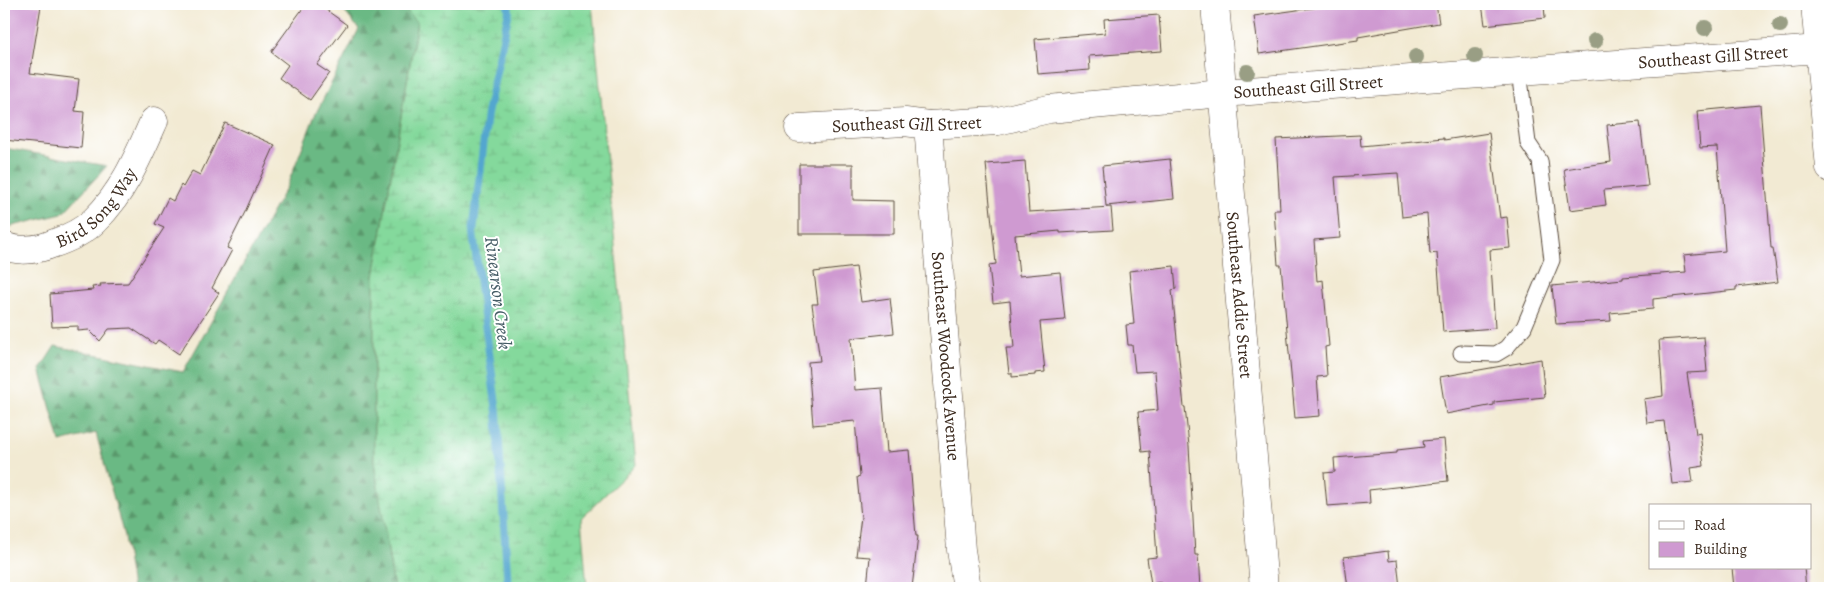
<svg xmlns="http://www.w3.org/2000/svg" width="1834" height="592" viewBox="0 0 1834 592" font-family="Alegreya,serif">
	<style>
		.forest { fill: url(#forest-firs); stroke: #537251 }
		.wetland { fill: url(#wetland-marsh); stroke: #60825d }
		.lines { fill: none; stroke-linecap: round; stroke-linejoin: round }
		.stream { stroke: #53a6cf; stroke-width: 8 }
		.building { fill: #cf9ad1 }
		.lane-casing { stroke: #564739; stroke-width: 17 }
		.street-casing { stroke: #564739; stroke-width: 29 }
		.lane { stroke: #fff; stroke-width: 15 }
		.street { stroke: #fff; stroke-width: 28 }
		.tree { fill: #999e84 }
		.labels { text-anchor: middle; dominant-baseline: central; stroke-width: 4; stroke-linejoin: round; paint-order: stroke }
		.street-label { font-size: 18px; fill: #3b2a1e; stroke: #fff }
		.water-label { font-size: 19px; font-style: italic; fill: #455c65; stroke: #fff }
	</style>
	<defs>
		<pattern id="forest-firs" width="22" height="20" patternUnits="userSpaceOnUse" patternTransform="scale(1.25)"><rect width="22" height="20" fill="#6bb984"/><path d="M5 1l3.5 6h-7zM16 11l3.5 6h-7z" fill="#59976b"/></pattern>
		<pattern id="wetland-marsh" width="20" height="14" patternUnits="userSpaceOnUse" patternTransform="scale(1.25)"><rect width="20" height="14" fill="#84d99c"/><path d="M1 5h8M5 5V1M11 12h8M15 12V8" fill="none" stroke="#73ba86"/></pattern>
	</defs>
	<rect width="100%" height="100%" fill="#fff"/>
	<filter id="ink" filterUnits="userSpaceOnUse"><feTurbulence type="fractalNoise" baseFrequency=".02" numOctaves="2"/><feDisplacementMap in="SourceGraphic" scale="10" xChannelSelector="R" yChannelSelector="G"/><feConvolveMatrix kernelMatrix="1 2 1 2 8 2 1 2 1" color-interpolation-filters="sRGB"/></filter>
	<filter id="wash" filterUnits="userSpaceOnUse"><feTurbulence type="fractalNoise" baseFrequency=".0096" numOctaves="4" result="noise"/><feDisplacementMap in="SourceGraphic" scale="20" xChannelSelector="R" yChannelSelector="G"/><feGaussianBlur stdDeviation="1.12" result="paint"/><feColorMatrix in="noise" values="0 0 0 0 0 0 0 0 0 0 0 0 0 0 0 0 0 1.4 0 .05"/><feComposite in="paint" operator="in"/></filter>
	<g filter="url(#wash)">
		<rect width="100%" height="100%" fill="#f2ead3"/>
		<!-- forest -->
		<g class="forest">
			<polygon points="338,4 401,4 417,22 374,277 374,461 394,588 132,588 124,536 96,433 60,442 40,369 55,346 183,372 287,186 315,115 359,29"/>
			<polygon points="4,148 107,166 62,214 4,228"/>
		</g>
		<!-- wetland -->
		<polygon class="wetland" points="401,4 592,4 636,465 581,518 587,588 394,588 374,461 374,277 417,23"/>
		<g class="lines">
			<!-- stream -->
			<polyline class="stream" points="508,588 497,412 473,233 487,114 509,11 508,4"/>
		</g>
		<g id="blocks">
			<!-- building -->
			<g class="building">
				<polygon points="4,4 26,4 41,6 30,73 79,79 75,111 84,112 81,148 4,140"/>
				<polygon points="306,4 318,4 347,25 317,65 329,73 310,100 279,78 288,65 271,52"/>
				<polygon points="1341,4 1436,4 1439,23 1358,37 1358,40 1259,54 1254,16"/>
				<polygon points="1482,4 1544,4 1545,18 1485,25"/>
				<polygon points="1159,15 1162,51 1089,56 1090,70 1038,74 1035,39 1105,33 1104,19"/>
				<polygon points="1760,105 1771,248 1773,248 1778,282 1736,287 1736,290 1653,299 1653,309 1610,313 1611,321 1556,324 1552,286 1623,279 1623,277 1686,272 1684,255 1725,251 1717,147 1700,148 1697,111"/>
				<polygon points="1640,122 1648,186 1604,190 1606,205 1570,210 1564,169 1611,162 1607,125"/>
				<polygon points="225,123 275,145 245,212 227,248 232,250 212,288 219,293 179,354 158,340 155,344 131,328 109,329 100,341 89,330 78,331 78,326 52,327 50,294 93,290 92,287 101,286 100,284 128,283 164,228 155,224 168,198 173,201 181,185 183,187 192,171 200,175"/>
				<polygon points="1489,133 1500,218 1507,217 1510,248 1490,250 1495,328 1443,332 1437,253 1430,254 1427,214 1402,217 1398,173 1335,177 1340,238 1314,240 1317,281 1323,280 1329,346 1325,347 1327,376 1317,377 1320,416 1295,418 1281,265 1278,265 1274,210 1280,210 1276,139 1360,135 1361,146 1444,138 1444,140"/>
				<polygon points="1170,159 1174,199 1106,206 1102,166"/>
				<polygon points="1025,161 1029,212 1111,207 1113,230 1060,233 1060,231 1015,235 1019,276 1060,272 1065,320 1040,322 1045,372 1035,373 1035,375 1012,377 1012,373 1009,373 1006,348 1014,348 1010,301 993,303 989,265 996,264 986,164"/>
				<polygon points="799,164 853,164 853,200 894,201 894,234 799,234"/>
				<polygon points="1174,266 1176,289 1172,290 1184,407 1185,407 1189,446 1195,555 1198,555 1200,588 1162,588 1161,582 1151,584 1147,558 1157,557 1150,451 1142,452 1138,412 1158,410 1155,371 1135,372 1132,345 1128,345 1126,325 1134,324 1129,271"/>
				<polygon points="856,267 861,302 890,298 894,333 851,338 855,390 882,388 887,452 909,450 916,536 918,536 912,588 867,587 870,557 856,556 861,517 857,477 860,476 855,421 813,425 808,362 820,361 812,304 818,304 814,272"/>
				<polygon points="1704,337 1707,372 1687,373 1696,434 1700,433 1704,466 1691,468 1693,482 1672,484 1664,421 1647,423 1644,399 1663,396 1659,340"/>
				<polygon points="1541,359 1545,397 1494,402 1494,405 1446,414 1440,377"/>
				<polygon points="1444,439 1448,481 1369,490 1370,503 1327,506 1324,473 1335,472 1334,458 1397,453 1397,450 1424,447 1423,441"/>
				<polygon points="1388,551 1389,561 1397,560 1400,588 1348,588 1344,557"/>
				<polygon points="1732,568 1804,568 1806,588 1734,588"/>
			</g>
		</g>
	</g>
	<g filter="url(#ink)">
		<use href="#blocks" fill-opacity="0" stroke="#564739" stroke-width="1"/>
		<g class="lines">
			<!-- lane casing -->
			<g class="lane-casing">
				<polyline id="lane" points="1461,353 1496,354 1506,348 1524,327 1552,260 1540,161 1528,143 1519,71"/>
			</g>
			<!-- street casing -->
			<g class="street-casing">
				<g id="street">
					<path id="s1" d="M1215,4L1264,588"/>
					<polyline points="1815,4 1830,168"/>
					<path id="s2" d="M928,125L961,550L967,588"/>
					<path id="s3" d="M799,128L905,122L928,125L998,121L1049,109L1222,93L1819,49"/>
					<path id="s4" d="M4,246C18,252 38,250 52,244C67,239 84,231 95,220C123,193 139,155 154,121"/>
				</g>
			</g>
			<!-- lane -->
			<use href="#lane" class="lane"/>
			<!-- street -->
			<use href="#street" class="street"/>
		</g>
		<!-- trees -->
		<g class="tree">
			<circle cx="1780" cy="25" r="8"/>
			<circle cx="1705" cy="28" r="8"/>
			<circle cx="1595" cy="41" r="8"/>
			<circle cx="1475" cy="56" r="8"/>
			<circle cx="1416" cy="57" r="8"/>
			<circle cx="1247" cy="72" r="8"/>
		</g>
	</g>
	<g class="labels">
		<!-- street labels -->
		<g class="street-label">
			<text stroke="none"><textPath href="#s3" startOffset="918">Southeast Gill Street</textPath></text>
			<text stroke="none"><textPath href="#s3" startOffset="512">Southeast Gill Street</textPath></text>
			<text stroke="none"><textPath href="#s3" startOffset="108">Southeast Gill Street</textPath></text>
			<text stroke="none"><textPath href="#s4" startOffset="108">Bird Song Way</textPath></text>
			<text stroke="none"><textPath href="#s1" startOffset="292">Southeast Addie Street</textPath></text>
			<text stroke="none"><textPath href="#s2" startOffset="232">Southeast Woodcock Avenue</textPath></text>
		</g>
		<!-- water labels -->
		<g class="water-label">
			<text transform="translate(498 293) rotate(83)">Rinearson Creek</text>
		</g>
	</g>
	<!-- margin -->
	<rect width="1834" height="592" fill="none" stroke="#fff" stroke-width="20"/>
	<!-- legend -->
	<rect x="1649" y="504" width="162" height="65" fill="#ffffff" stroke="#b1aaa5"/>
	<rect x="1659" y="521" width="25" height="8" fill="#ffffff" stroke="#b1aaa5"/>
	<text x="1694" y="530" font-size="15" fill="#3b2a1e">Road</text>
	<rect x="1659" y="542" width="25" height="15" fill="#cf9ad1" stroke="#b1aaa5"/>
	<text x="1694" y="554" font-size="15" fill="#3b2a1e">Building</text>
</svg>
